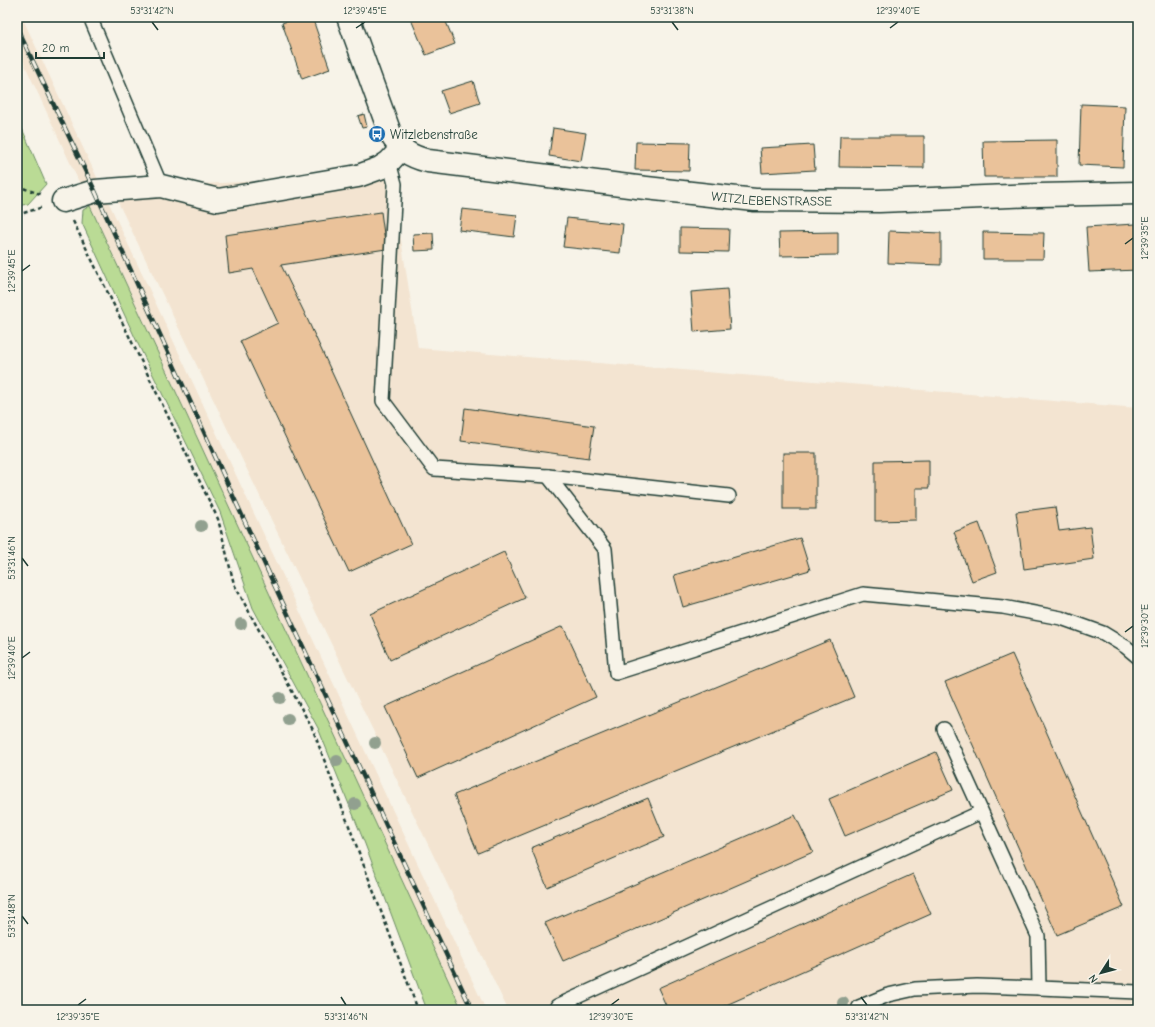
<svg xmlns="http://www.w3.org/2000/svg" width="1155" height="1027" viewBox="0 0 1155 1027" font-family="'Comic Neue',sans-serif">
	<style>
		.built { fill: #f3e4d1 }
		.green { fill: #badb95; stroke: #6c8c64 }
		.building { fill: #eac29a; stroke: #1f3d34 }
		.lines { fill: none; stroke-linecap: round; stroke-linejoin: round }
		.lane-casing { stroke: #1f3d34; stroke-width: 16 }
		.street-casing { stroke: #1f3d34; stroke-width: 25 }
		.path { stroke: #1f3d34; stroke-width: 2.5; stroke-dasharray: 4 3; stroke-linecap: butt }
		.lane { stroke: #f7f3e8; stroke-width: 13 }
		.street { stroke: #f7f3e8; stroke-width: 22 }
		.rail-casing { stroke: #1f3d34; stroke-width: 4.5 }
		.rail { stroke: #f7f3e8; stroke-width: 3; stroke-dasharray: 9; stroke-linecap: butt }
		.tree { fill: #91a08f }
		.ticks { fill: none; stroke: #1f3d34; stroke-width: 1.5 }
		.labels { text-anchor: middle; dominant-baseline: central; stroke-width: 4; stroke-linejoin: round; paint-order: stroke }
		.poi-label { font-size: 13px; fill: #1f3d34; stroke: #f7f3e8; text-anchor: start }
		.street-label { font-size: 13px; fill: #1f3d34; stroke: #f7f3e8 }
		.neatline { fill: none; stroke: #1f3d34; stroke-width: 1.5 }
		.ticks-label { font-size: 10px; text-anchor: middle; fill: #1f3d34 }
	</style>
	<rect width="100%" height="100%" fill="#f7f3e8"/>
	<filter id="ink" filterUnits="userSpaceOnUse"><feTurbulence type="fractalNoise" baseFrequency=".025" numOctaves="2"/><feDisplacementMap in="SourceGraphic" scale="8" xChannelSelector="R" yChannelSelector="G"/><feConvolveMatrix kernelMatrix="1 2 1 2 8 2 1 2 1" color-interpolation-filters="sRGB"/></filter>
	<g filter="url(#ink)">
		<!-- built -->
		<g class="built">
			<polygon points="17,17 22,17 486,1010 462,1010 17,48"/>
			<polygon points="389,162 418,348 1138,408 1138,1010 508,1010 114,194 161,186 358,176"/>
		</g>
		<!-- green -->
		<g class="green">
			<polygon points="17,117 46,184 28,204 17,206"/>
			<polygon points="90,206 462,1010 427,1010 365,844 318,728 253,608 220,512 138,344 82,223 83,210"/>
		</g>
		<!-- building -->
		<g class="building">
			<polygon points="299,17 312,17 330,69 302,79 282,23"/>
			<polygon points="410,17 444,17 455,44 426,55"/>
			<polygon points="473,81 480,103 449,113 441,91"/>
			<polygon points="1081,104 1125,106 1123,167 1079,165"/>
			<polygon points="364,114 367,127 362,128 358,116"/>
			<polygon points="553,128 586,133 581,161 549,156"/>
			<polygon points="840,136 924,136 924,168 839,167"/>
			<polygon points="1057,140 1057,177 984,177 983,141"/>
			<polygon points="636,142 690,143 689,171 635,170"/>
			<polygon points="813,145 815,170 762,173 760,148"/>
			<polygon points="462,209 517,215 514,237 459,230"/>
			<polygon points="381,212 386,249 281,265 304,312 411,544 349,572 240,341 278,323 253,269 229,273 225,235"/>
			<polygon points="567,218 623,224 620,253 563,247"/>
			<polygon points="1135,224 1138,224 1138,270 1089,272 1086,227"/>
			<polygon points="680,228 729,229 728,252 680,251"/>
			<polygon points="889,231 941,233 941,265 888,263"/>
			<polygon points="838,232 838,255 780,256 779,233"/>
			<polygon points="983,232 1044,233 1043,259 983,259"/>
			<polygon points="433,233 434,250 414,251 413,234"/>
			<polygon points="727,289 730,329 694,332 691,292"/>
			<polygon points="465,408 594,426 589,458 461,441"/>
			<rect x="783" y="453" width="33" height="56"/>
			<polygon points="929,460 929,488 916,488 916,520 875,521 875,461"/>
			<polygon points="1055,507 1059,531 1090,527 1094,559 1024,569 1016,512"/>
			<polygon points="979,523 997,572 972,581 954,532"/>
			<polygon points="800,538 810,570 683,607 674,575"/>
			<polygon points="504,552 525,598 390,660 370,614"/>
			<polygon points="563,626 596,697 418,778 385,707"/>
			<polygon points="830,640 854,697 478,853 454,795"/>
			<polygon points="1012,654 1124,907 1057,935 945,682"/>
			<polygon points="936,752 953,790 845,836 829,799"/>
			<polygon points="648,798 664,837 547,887 531,848"/>
			<polygon points="795,815 813,852 563,961 545,923"/>
			<polygon points="913,874 931,914 715,1010 668,1010 658,988"/>
		</g>
		<g class="lines">
			<!-- lane casing -->
			<g class="lane-casing">
				<g id="lane">
					<polyline points="90,17 161,186"/>
					<polyline points="389,162 395,184 383,401 434,469 548,476 729,496"/>
					<polyline points="548,476 605,549 616,673 863,594 1003,607 1061,618 1103,633 1126,647 1138,657"/>
					<polyline points="944,729 1038,936 1039,988"/>
					<polyline points="557,1006 981,812"/>
					<polyline points="859,1007 888,995 915,989 977,986 1039,988 1138,992"/>
				</g>
			</g>
			<!-- street casing -->
			<g class="street-casing">
				<g id="street">
					<path id="s1" d="M348,17L390,133C400,150 409,156 428,161L637,187L755,200L879,201L1039,195L1138,193"/>
					<polyline points="63,201 95,191 161,186 218,200 358,176 380,168 389,162 401,149"/>
				</g>
			</g>
			<!-- path -->
			<g class="path">
				<polyline points="17,186 43,195"/>
				<polyline points="17,215 43,207"/>
				<polyline points="73,221 218,519 234,584 313,730 418,1010"/>
			</g>
			<!-- lane -->
			<use href="#lane" class="lane"/>
			<!-- street -->
			<use href="#street" class="street"/>
			<!-- rail casing -->
			<g class="rail-casing">
				<polyline id="rail" points="17,28 95,191 233,496 472,1010"/>
			</g>
			<!-- rail -->
			<use href="#rail" class="rail"/>
		</g>
		<!-- trees -->
		<g class="tree">
			<circle cx="201" cy="526" r="6"/>
			<circle cx="241" cy="624" r="6"/>
			<circle cx="280" cy="698" r="6"/>
			<circle cx="288" cy="719" r="6"/>
			<circle cx="375" cy="743" r="6"/>
			<circle cx="337" cy="761" r="6"/>
			<circle cx="355" cy="804" r="6"/>
			<circle cx="843" cy="1003" r="6"/>
		</g>
	</g>
	<!-- ticks -->
	<path class="ticks" d="M152,22L158,30M672,22L678,30M356,28L365,22M890,28L898,22M1125,244L1133,238M22,271L30,265M22,558L28,566M1125,632L1133,626M22,658L30,652M22,916L28,924M341,997L346,1005M861,997L867,1005M78,1005L86,999M611,1005L619,999"/>
	<!-- icons -->
	<defs>
		<g id="bus-disc" transform="scale(0.9)"><circle r="9.5" fill="#1f6fb2" stroke="#f7f3e8"/><path d="M-5-6H5V4H4V6H2V4H-2V6H-4V4H-5ZM-3.5-4V0h7V-4ZM-3.5 1.2v1.5H-2V1.2ZM2 1.2v1.5H3.5V1.2Z" fill="#fff"/></g>
	</defs>
	<g fill-rule="evenodd">
		<use href="#bus-disc" x="377" y="134"/>
	</g>
	<g class="labels">
		<!-- poi labels -->
		<g class="poi-label">
			<text x="390" y="134">Witzlebenstraße</text>
		</g>
		<!-- street labels -->
		<g class="street-label">
			<text stroke="none"><textPath href="#s1" startOffset="518">WITZLEBENSTRASSE</textPath></text>
		</g>
	</g>
	<!-- margin -->
	<rect width="1155" height="1027" fill="none" stroke="#f7f3e8" stroke-width="44"/>
	<!-- north arrow -->
	<g transform="translate(1101 973) rotate(234)" stroke="#f7f3e8" stroke-width="3" paint-order="stroke">
	<path d="M0-3L7 15L0 10L-7 15Z" fill="#1f3d34"/>
	<text y="-6" font-size="11" font-weight="bold" text-anchor="middle" fill="#1f3d34">N</text>
	</g>
	<!-- scale -->
	<path d="M36 52v6h68v-6" fill="none" stroke="#1f3d34" stroke-width="2"/>
	<text x="42" y="52" font-size="12" fill="#1f3d34" stroke="#f7f3e8" stroke-width="3" paint-order="stroke">20 m</text>
	<rect x="22" y="22" width="1111" height="983" class="neatline"/>
	<g class="ticks-label">
		<text x="152" y="14">53°31'42"N</text>
		<text x="365" y="14">12°39'45"E</text>
		<text x="672" y="14">53°31'38"N</text>
		<text x="898" y="14">12°39'40"E</text>
		<text transform="translate(1144 238) rotate(-90)" y="4">12°39'35"E</text>
		<text transform="translate(11 271) rotate(-90)" y="4">12°39'45"E</text>
		<text transform="translate(11 558) rotate(-90)" y="4">53°31'46"N</text>
		<text transform="translate(1144 626) rotate(-90)" y="4">12°39'30"E</text>
		<text transform="translate(11 658) rotate(-90)" y="4">12°39'40"E</text>
		<text transform="translate(11 916) rotate(-90)" y="4">53°31'48"N</text>
		<text x="78" y="1020">12°39'35"E</text>
		<text x="346" y="1020">53°31'46"N</text>
		<text x="611" y="1020">12°39'30"E</text>
		<text x="867" y="1020">53°31'42"N</text>
	</g>
</svg>
